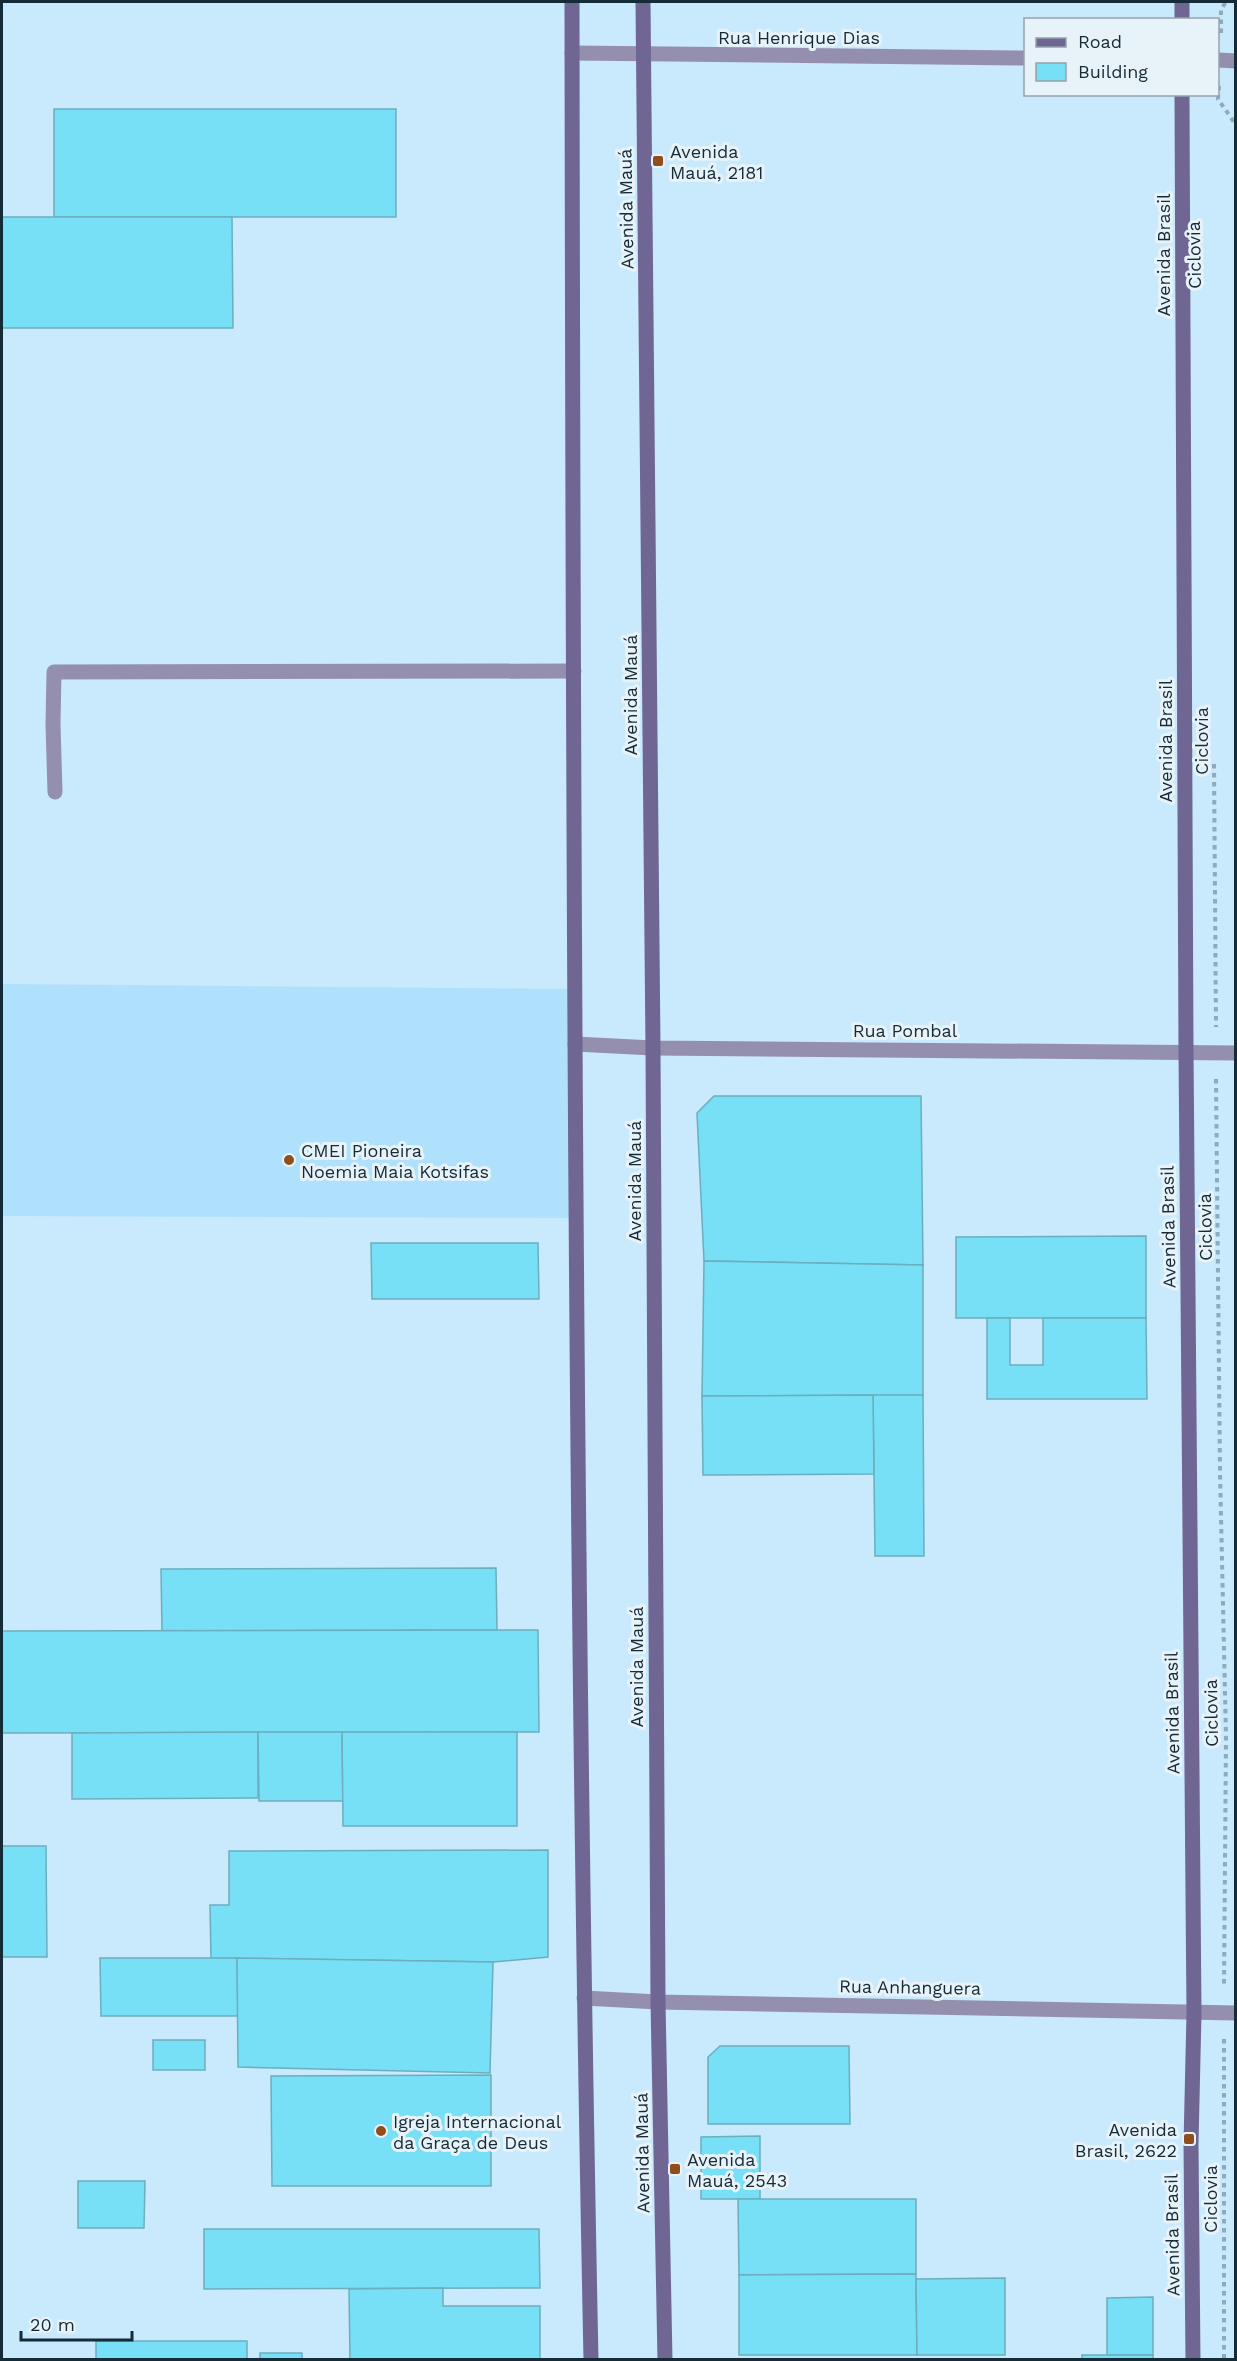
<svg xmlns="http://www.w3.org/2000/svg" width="1237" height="2361" viewBox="0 0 1237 2361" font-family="'Work Sans',sans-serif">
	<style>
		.built { fill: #afe0fc }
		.building { fill: #77dff6; stroke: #6caebd; stroke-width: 1.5 }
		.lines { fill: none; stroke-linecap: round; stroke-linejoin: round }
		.path { stroke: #8eaabb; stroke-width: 4; stroke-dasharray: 4.5 4.5; stroke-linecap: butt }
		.lane { stroke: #958fae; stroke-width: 15 }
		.street { stroke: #958fae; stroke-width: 15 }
		.secondary { stroke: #706693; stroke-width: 15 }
		.poi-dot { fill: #904e1c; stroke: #e8f3f9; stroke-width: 2 }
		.labels { text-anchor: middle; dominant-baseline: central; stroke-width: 6; stroke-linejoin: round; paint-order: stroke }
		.street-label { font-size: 18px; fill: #152b37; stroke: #e8f3f9 }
		.poi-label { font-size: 18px; fill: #152b37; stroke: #e8f3f9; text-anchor: start }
	</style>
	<rect width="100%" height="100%" fill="#c9e9fc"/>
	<!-- built -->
	<polygon class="built" points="2,984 575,989 576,1218 2,1216"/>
	<!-- building -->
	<g class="building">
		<rect x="54" y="109" width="342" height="108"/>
		<polygon points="2,217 232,217 233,328 2,328"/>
		<polygon points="714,1096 921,1096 923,1265 704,1261 697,1113"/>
		<polygon points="1146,1236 1146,1318 956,1318 956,1237"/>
		<polygon points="371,1243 538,1243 539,1299 372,1299"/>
		<polygon points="704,1261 923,1265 923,1395 702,1396"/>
		<polygon points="987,1318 1010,1318 1010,1365 1043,1365 1043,1318 1146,1318 1147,1399 987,1399"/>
		<polygon points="873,1395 923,1395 924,1556 875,1556"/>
		<polygon points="873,1395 874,1474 703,1475 702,1396"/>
		<polygon points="496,1568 497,1630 162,1631 161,1569"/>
		<polygon points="538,1630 539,1732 2,1733 2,1631"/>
		<polygon points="258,1732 258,1798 72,1799 72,1733"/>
		<polygon points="258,1732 342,1732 343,1801 259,1801"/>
		<polygon points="342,1732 517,1732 517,1826 343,1826"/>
		<polygon points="2,1846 46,1846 47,1957 2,1957"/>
		<polygon points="548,1850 548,1957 493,1962 211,1958 210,1905 229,1905 229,1851"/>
		<polygon points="100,1958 237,1958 238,2016 101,2016"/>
		<polygon points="237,1958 493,1962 490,2073 238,2067"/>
		<rect x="153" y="2040" width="52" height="30"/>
		<polygon points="720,2046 849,2046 850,2124 708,2124 708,2057"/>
		<polygon points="491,2075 491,2186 272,2186 271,2076"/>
		<polygon points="760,2136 760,2199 701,2199 701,2137"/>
		<polygon points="78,2181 145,2181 144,2228 78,2228"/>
		<polygon points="738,2199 916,2199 916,2274 739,2275"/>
		<polygon points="204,2229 539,2229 540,2288 204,2289"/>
		<polygon points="916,2274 917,2355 739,2355 739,2275"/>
		<polygon points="1005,2278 1005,2355 917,2355 916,2279"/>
		<polygon points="443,2288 443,2306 540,2306 540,2360 350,2360 349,2289"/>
		<polygon points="1153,2297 1153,2355 1107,2355 1107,2298"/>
		<rect x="96" y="2341" width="151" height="19"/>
		<rect x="260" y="2353" width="42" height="7"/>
		<rect x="1082" y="2355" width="71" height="5"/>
	</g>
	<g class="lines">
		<!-- path -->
		<g class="path">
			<polyline points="1221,33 1221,9 1226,2"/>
			<polyline points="1219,86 1218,99 1236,125"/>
			<polyline points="1214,764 1216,1027"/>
			<polyline points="1216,1079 1220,1472 1226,1737 1224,1987"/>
			<polyline points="1224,2039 1224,2360"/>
		</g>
		<!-- lane -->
		<polyline class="lane" points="55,792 53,724 54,672 574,671"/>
		<!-- street -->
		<g class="street">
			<polyline points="572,53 1026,58"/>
			<polyline points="1218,60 1236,61"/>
			<polyline points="575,1044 653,1048 1236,1053"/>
			<polyline points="584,1998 658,2002 1236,2013"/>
		</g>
		<!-- secondary -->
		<g class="secondary">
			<path d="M572,2C573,787 575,1574 591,2360"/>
			<polyline points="643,2 653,1048 658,2002 665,2360"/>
			<polyline points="1182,20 1182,2"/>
			<polyline points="1182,94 1186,1051 1194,2013 1191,2144 1193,2360"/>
		</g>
	</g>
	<!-- markers -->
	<g class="poi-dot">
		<rect x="652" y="155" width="12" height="12" rx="3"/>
		<circle cx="289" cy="1160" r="6"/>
		<circle cx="381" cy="2131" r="6"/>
		<rect x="1183" y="2133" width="12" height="12" rx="3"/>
		<rect x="669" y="2163" width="12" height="12" rx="3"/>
	</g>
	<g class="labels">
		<!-- street labels -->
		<g class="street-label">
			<text x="799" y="37">Rua Henrique Dias</text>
			<text transform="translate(626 209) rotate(-91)">Avenida Mauá</text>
			<text transform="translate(1163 255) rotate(-90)">Avenida Brasil</text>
			<text transform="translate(1194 255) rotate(-91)">Ciclovia</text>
			<text transform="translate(630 695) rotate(-90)">Avenida Mauá</text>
			<text transform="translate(1165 741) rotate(-90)">Avenida Brasil</text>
			<text transform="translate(1201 741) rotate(-90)">Ciclovia</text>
			<text x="905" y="1030">Rua Pombal</text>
			<text transform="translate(634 1181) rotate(-90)">Avenida Mauá</text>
			<text transform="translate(1168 1227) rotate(-91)">Avenida Brasil</text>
			<text transform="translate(1205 1227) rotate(-91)">Ciclovia</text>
			<text transform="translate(636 1667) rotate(-90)">Avenida Mauá</text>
			<text transform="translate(1172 1713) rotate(-91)">Avenida Brasil</text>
			<text transform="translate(1211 1713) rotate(-91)">Ciclovia</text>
			<text transform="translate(910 1987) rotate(1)">Rua Anhanguera</text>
			<text transform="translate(642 2153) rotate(-91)">Avenida Mauá</text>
			<text transform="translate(1210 2199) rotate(-90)">Ciclovia</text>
			<text transform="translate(1172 2235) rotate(-91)">Avenida Brasil</text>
		</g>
		<!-- poi labels -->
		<g class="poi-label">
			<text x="670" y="151">Avenida<tspan x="670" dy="21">Mauá, 2181</tspan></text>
			<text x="301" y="1150">CMEI Pioneira<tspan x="301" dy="21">Noemia Maia Kotsifas</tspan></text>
			<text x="393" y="2121">Igreja Internacional<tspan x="393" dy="21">da Graça de Deus</tspan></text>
			<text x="1177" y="2129" text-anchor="end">Avenida<tspan x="1177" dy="21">Brasil, 2622</tspan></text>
			<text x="687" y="2159">Avenida<tspan x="687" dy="21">Mauá, 2543</tspan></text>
		</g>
	</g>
	<!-- border -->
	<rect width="1237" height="2361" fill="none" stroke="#152b37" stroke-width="6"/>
	<!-- legend -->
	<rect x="1024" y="18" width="195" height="78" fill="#e8f3f9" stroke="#94a3ab" stroke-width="1.5"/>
	<rect x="1036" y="38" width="30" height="9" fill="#706693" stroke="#94a3ab" stroke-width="1.5"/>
	<text x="1078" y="48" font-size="18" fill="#152b37">Road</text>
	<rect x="1036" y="63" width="30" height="18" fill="#77dff6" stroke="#94a3ab" stroke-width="1.5"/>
	<text x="1078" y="78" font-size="18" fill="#152b37">Building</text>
	<!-- scale -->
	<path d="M21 2331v9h111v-9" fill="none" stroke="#152b37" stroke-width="3"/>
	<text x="30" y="2331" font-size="18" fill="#152b37" stroke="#e8f3f9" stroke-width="4.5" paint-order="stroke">20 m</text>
</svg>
